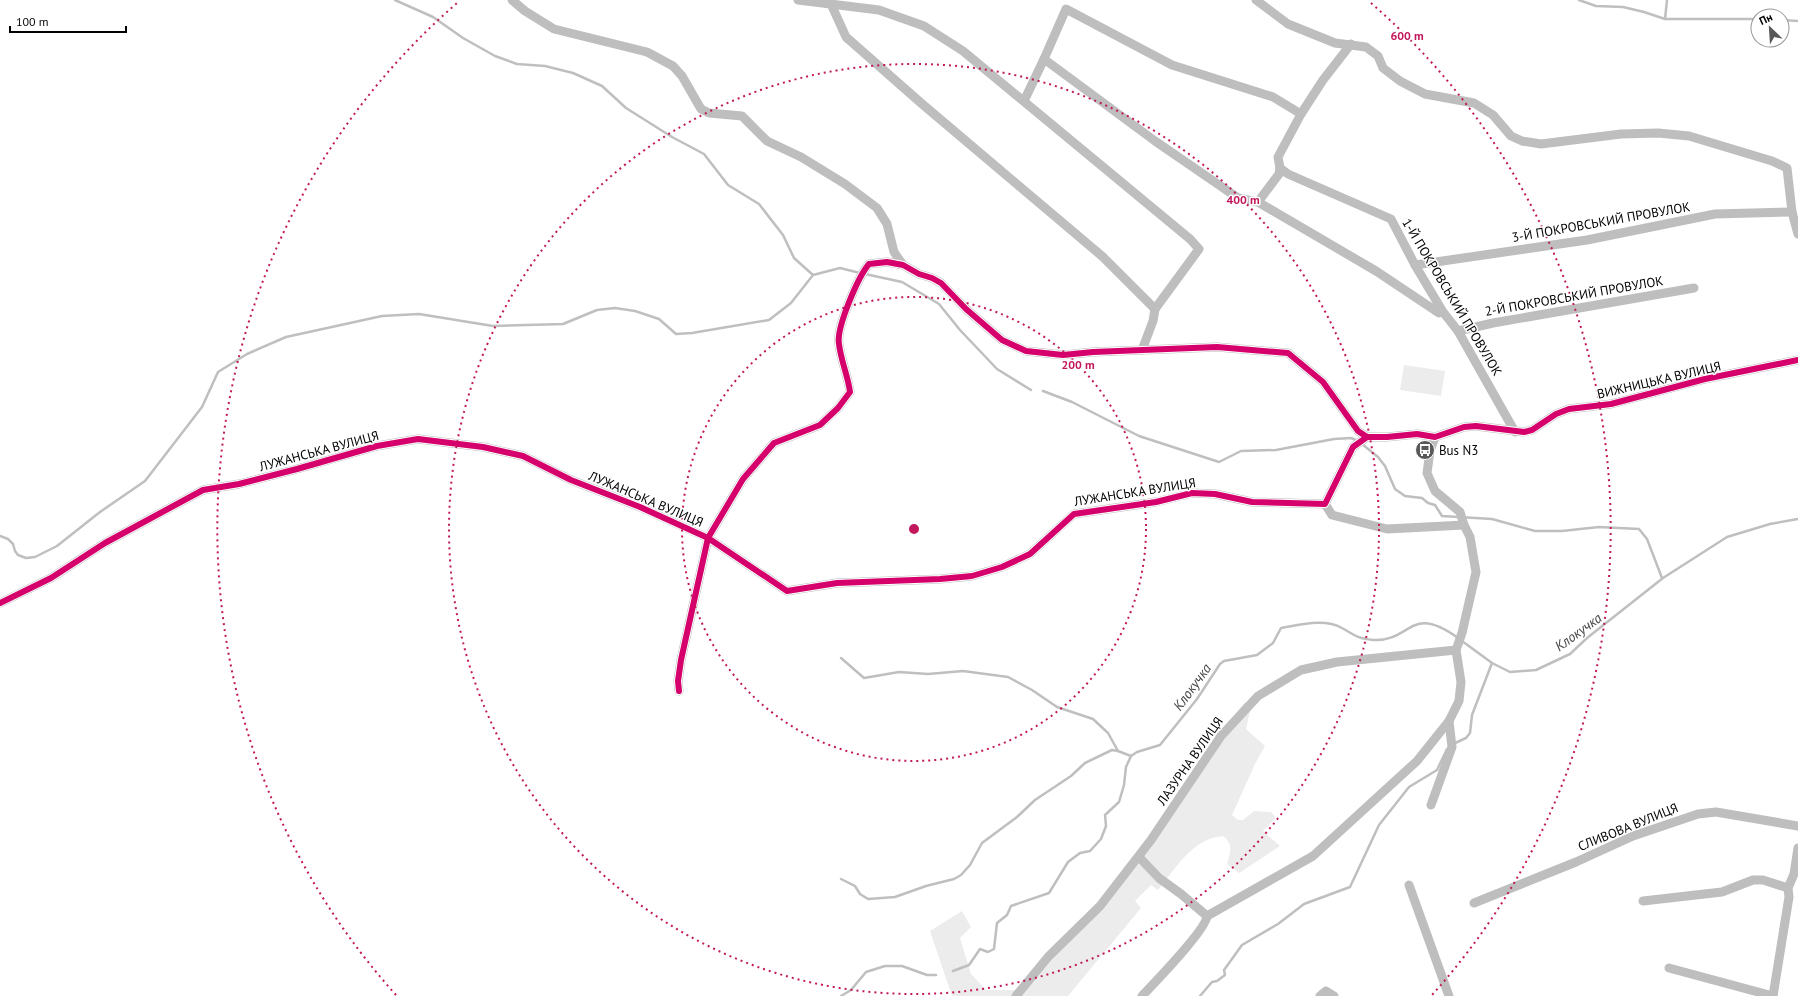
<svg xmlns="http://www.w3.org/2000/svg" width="1798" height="996" viewBox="0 0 1798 996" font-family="'PT Sans',sans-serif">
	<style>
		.green { fill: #ececec }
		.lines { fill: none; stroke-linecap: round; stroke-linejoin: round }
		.stream { stroke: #bfbfbf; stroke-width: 2.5 }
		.minor { stroke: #bebebe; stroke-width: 9 }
		.cycleway-casing { stroke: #fff; stroke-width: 8 }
		.cycleway { stroke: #d6006c; stroke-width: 6 }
		.ring { fill: none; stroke: #c2185b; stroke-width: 2; stroke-dasharray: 2 4 }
		.labels { text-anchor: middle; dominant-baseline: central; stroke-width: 3; stroke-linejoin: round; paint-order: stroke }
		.street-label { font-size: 13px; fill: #000; stroke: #fff }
		.poi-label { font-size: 13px; fill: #000; stroke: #fff; text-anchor: start }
		.water-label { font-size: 14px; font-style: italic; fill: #444; stroke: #fff }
		.centre { fill: #c2185b; stroke: #fff; stroke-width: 2 }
		.ring-label { font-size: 12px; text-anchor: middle; font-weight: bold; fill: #c2185b; stroke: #fff; stroke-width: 3; stroke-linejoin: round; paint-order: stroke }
	</style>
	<rect width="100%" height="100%" fill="#fff"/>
	<!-- green -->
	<g class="green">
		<polygon points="1404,365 1445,371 1441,396 1400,390"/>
		<path d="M1245,702L1251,707L1246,729L1265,746L1255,764L1232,815L1238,820H1243L1254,811L1271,812L1276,818L1263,831L1280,846L1239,873L1227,864C1230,853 1234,844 1223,836C1193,838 1176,868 1158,890L1151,885L1135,901L1141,908L1068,996H952L930,931L962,911L971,927L960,938L971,974L986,990H1015L1114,887L1213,741Z"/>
	</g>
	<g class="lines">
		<!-- stream -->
		<g class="stream">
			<polyline points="395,0 433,17 463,38 495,56 517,64 545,66 573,73 602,86 626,108 672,137 704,154 728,185 759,204 783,235 794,258 813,275"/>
			<polyline points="1579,0 1596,6 1623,7 1644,12 1665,19 1758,19"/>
			<polyline points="1665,19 1667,0"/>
			<polyline points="1782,20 1798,21"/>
			<polyline points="865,274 902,282 939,304 960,330 997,369 1031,390"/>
			<polyline points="1043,391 1072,402 1139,436 1219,462 1241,451 1276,450 1334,439 1351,438 1358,441"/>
			<polyline points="1362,444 1378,457 1385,466 1395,489 1405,496 1422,498 1428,503 1435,505 1442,516 1492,519 1535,531 1562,531 1599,527 1639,529 1647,539 1662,578"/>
			<polyline points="0,536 8,539 13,544 15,551 18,555 26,558 35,557 57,546 100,512 145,481 202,407 218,372 247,354 286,337 382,316 419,314 493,326 563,324 597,310 615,308 635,311 659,319 676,334 692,333 769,320 791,303 813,275 840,268 860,273"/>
			<polyline points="1462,641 1492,663 1510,672 1536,670 1570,654 1587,638 1663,578 1727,537 1770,524 1798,519"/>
			<polyline points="841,658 864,678 899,672 928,674 963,671 1008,677 1032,690 1057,707 1093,719 1108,733 1118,751 1131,756"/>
			<polyline points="1453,744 1466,738 1470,733 1472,715 1492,663"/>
			<polyline points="841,879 855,886 860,894 868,899 895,897 926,886 954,879 961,875 970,865 982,843 1017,817 1035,800 1071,776 1085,763 1112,750 1118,751"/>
			<path d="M953,971L969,965L980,949L988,952L994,949L997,923L1007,915L1011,906L1049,893L1068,862L1080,853L1090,851L1101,839L1106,826L1105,815L1119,802L1124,785L1126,767L1131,756L1137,752L1160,745L1197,699L1220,664L1224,661L1257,655L1273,643L1281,628C1300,625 1324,618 1342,628C1355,635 1355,638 1373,640C1412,642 1409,603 1458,638"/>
			<polyline points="841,996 851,990 866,972 885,966 902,966 927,975 936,975"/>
			<polyline points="1200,996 1212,982 1217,981 1225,975 1224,970 1242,945 1278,924 1304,904 1350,887 1379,825 1409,787 1437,770 1447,749"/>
		</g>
		<!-- minor -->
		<g class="minor">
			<polyline points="512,0 525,11 554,29 647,52 673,66 682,76 701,109 709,113 742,116 767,141 801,157 845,184 877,208 887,224 894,252 903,265"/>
			<polyline points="798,0 879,10 924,26 963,51 1190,239 1199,249 1155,309"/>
			<polyline points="1256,0 1288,24 1335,43 1366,47 1378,56 1383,68 1400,81 1425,94 1474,103 1493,115 1511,136 1522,141 1541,144 1621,134 1658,133 1689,136 1772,161 1787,168 1792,212 1798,234"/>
			<polyline points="831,4 846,37 921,103 1103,257 1155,309 1153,321 1142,350"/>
			<polyline points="1044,59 1066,9 1172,65 1273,97 1301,114"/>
			<polyline points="1024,101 1044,59 1155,141 1238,198 1258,202 1376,271 1439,313 1443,312"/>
			<polyline points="1280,168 1288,174 1391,219 1415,265 1443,312 1458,331 1515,432"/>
			<polyline points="1258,202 1279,174 1280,168 1278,157 1301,114 1323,80 1351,44"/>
			<polyline points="1415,265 1587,240 1715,214 1792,212"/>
			<polyline points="1458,331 1493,323 1694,288"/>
			<polyline points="1325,504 1332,515 1387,529 1464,525"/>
			<polyline points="0,603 51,578 105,543 203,490 239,484 297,469 377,446 418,439 483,447 523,456 571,480 640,507 708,538 787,591 837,583 940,579 972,576 1002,567 1030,554 1074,514 1156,502 1192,493 1215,494 1252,502 1325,504 1353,447 1367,437"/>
			<path d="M679,691L678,681L681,660L708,538L743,479L774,443L820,425L838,408L850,392C848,376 841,361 839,344C836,328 858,277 869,264L887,262L903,265L919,274L932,278L941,283L966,309L1002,340L1026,351L1063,355L1093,352L1217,347L1288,353L1323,382L1358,431L1367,437H1387L1417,434L1435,437L1464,427L1476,426L1524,432L1532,430L1556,414L1569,409L1611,404L1705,379L1798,360"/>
			<polyline points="1431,805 1452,747 1449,721"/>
			<path d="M1139,857L1159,878L1181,894L1207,916C1206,930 1154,983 1142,996"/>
			<polyline points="1409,885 1449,996"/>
			<polyline points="1643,901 1722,892 1753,880 1763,880 1788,888"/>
			<polyline points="1474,903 1576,862 1633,836 1698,814 1716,812 1798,826"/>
			<polyline points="1207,916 1313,856 1417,761 1449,721 1459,701 1461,682 1456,650"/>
			<polyline points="1669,968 1773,996"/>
			<polyline points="1016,996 1048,957 1100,906 1151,840 1221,736 1258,696 1301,670 1337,662 1456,650 1462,633 1476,572 1470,537 1464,525 1460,512 1435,491 1427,473 1430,451 1435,437"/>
			<polyline points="1320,996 1326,991 1334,996"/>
			<polyline points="1773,996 1789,897 1788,888 1794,874 1798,848"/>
		</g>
		<!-- cycleway casing -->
		<g class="cycleway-casing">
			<g id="cycleway">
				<polyline points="0,603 51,578 105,543 203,490 239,484 297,469 377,446 418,439 483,447 523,456 571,480 640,507 708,538 787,591 837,583 940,579 972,576 1002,567 1030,554 1074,514 1156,502 1192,493 1215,494 1252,502 1325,504 1353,447 1367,437"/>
				<path d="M679,691L678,681L681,660L708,538L743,479L774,443L820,425L838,408L850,392C848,376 841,361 839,344C836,328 858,277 869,264L887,262L903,265L919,274L932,278L941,283L966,309L1002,340L1026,351L1063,355L1093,352L1217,347L1288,353L1323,382L1358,431L1367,437H1387L1417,434L1435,437L1464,427L1476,426L1524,432L1532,430L1556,414L1569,409L1611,404L1705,379L1798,360"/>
			</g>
		</g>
		<!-- cycleway -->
		<use href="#cycleway" class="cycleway"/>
	</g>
	<!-- distance rings -->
	<g class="ring">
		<circle cx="914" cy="529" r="232"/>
		<circle cx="914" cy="529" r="465"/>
		<path d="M396 995A697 697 0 0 1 457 3M1371 3A697 697 0 0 1 1432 995"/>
	</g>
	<!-- icons -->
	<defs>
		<g id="bus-disc" transform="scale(1)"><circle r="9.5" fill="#595959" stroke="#fff"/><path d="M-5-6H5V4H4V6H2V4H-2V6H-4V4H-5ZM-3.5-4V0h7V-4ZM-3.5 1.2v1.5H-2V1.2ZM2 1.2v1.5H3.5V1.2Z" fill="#fff"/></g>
	</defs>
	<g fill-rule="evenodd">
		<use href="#bus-disc" x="1425" y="450"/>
	</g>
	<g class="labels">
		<!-- street labels -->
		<g class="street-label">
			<text transform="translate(1601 222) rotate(-10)">3-Й ПОКРОВСЬКИЙ ПРОВУЛОК</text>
			<text transform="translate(1574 296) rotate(-10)">2-Й ПОКРОВСЬКИЙ ПРОВУЛОК</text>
			<text transform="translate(1452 297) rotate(59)">1-Й ПОКРОВСЬКИЙ ПРОВУЛОК</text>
			<text transform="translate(1659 380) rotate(-13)">ВИЖНИЦЬКА ВУЛИЦЯ</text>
			<text transform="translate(319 451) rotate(-15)">ЛУЖАНСЬКА ВУЛИЦЯ</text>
			<text transform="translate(1135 492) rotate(-9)">ЛУЖАНСЬКА ВУЛИЦЯ</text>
			<text transform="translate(646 499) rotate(23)">ЛУЖАНСЬКА ВУЛИЦЯ</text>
			<text transform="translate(1190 761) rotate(-55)">ЛАЗУРНА ВУЛИЦЯ</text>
			<text transform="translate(1628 827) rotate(-22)">СЛИВОВА ВУЛИЦЯ</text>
		</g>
		<!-- poi labels -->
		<g class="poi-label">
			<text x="1439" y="450">Bus N3</text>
		</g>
		<!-- water labels -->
		<g class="water-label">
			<text transform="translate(1578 632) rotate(-36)">Клокучка</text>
			<text transform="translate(1192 687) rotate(-54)">Клокучка</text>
		</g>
	</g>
	<circle cx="914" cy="529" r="6" class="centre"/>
	<g class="ring-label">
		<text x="1407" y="40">600 m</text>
		<text x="1243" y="204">400 m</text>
		<text x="1078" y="369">200 m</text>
	</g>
	<!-- north arrow -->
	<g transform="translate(1770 28) rotate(335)"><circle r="19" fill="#ffffff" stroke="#999999"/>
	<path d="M0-3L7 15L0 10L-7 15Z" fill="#595959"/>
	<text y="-6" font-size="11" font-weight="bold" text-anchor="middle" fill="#000000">Пн</text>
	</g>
	<!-- scale -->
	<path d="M10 26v6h116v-6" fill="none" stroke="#000000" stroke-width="2"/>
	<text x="16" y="26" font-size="12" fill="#000000" stroke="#ffffff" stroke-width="3" paint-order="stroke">100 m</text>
</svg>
